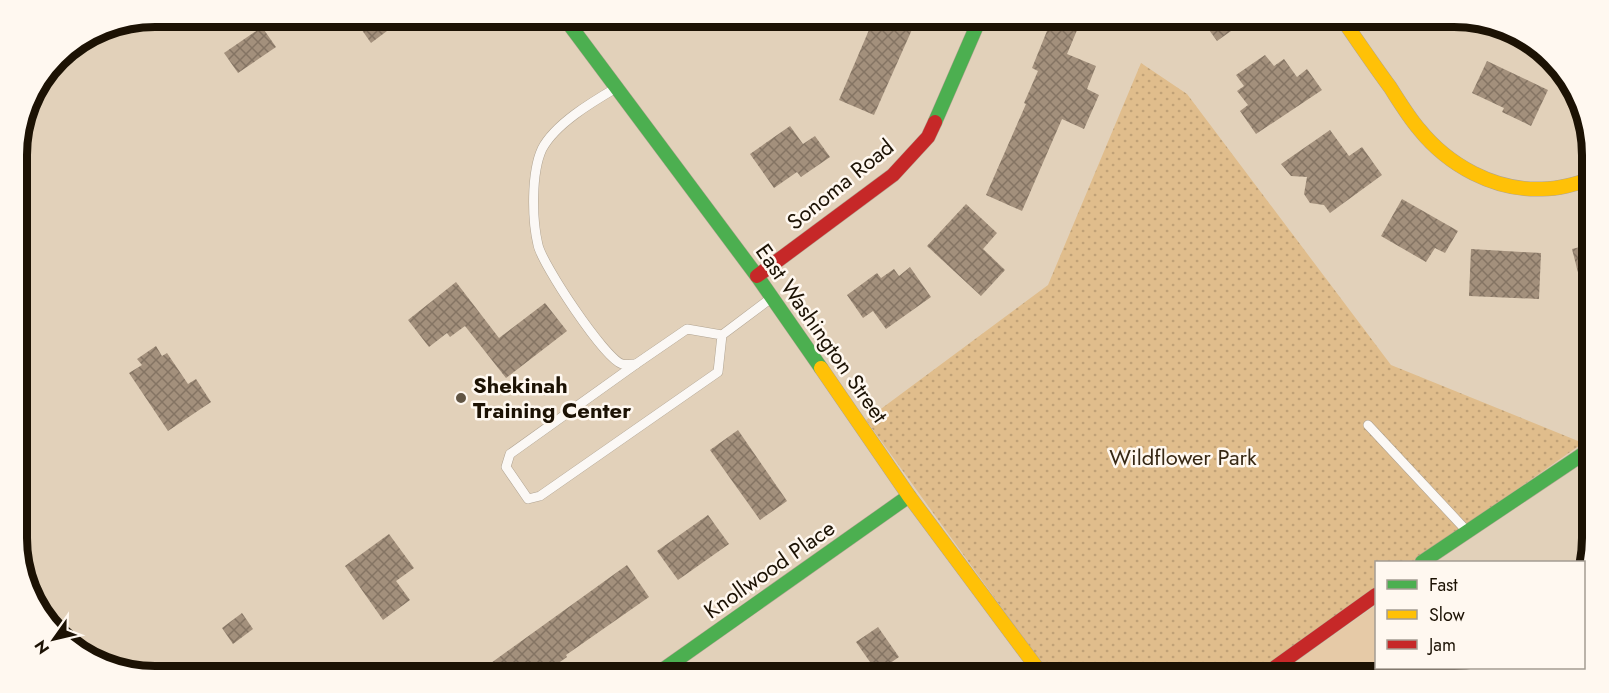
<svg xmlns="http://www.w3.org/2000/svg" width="1609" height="693" viewBox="0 0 1609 693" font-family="Jost,sans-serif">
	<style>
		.built { fill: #e6caa7 }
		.park { fill: url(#park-dots) }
		.building { fill: url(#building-cross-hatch) }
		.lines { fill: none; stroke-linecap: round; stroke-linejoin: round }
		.lane-casing { stroke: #b0a391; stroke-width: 10 }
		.fast-casing { stroke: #b0a391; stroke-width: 15 }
		.slow-casing { stroke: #b0a391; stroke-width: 15 }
		.jam-casing { stroke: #b0a391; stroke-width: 15 }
		.lane { stroke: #fbf8f5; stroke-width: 9 }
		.fast { stroke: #4caf50; stroke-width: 14 }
		.slow { stroke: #ffc107; stroke-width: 14 }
		.jam { stroke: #c62828; stroke-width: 14 }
		.poi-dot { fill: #615544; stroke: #fff8f0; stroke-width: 2 }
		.labels { text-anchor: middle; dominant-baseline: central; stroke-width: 5; stroke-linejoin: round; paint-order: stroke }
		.street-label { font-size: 22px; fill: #1c1204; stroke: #fff8f0 }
		.poi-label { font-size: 22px; font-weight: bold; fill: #1c1204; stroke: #fff8f0; text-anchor: start }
		.park-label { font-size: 22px; fill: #372814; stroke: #fff8f0 }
		.rim { fill: none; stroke: #1c1204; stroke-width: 8 }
	</style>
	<defs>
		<pattern id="park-dots" width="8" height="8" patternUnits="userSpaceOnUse" patternTransform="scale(1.5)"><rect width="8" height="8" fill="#e0bd8c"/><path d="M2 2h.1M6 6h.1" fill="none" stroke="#c0a177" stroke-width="1.8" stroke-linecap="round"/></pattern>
		<pattern id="building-cross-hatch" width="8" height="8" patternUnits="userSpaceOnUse" patternTransform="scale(1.5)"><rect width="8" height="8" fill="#a3907c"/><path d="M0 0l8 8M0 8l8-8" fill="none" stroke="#847463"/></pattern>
	</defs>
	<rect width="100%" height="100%" fill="#e2d1ba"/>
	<!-- built -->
	<polygon class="built" points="1376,605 1376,668 1489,668 1463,676 1276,676"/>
	<!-- park -->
	<polygon class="park" points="1141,63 1187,94 1391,365 1583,443 1414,562 1376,562 1376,589 1252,676 1051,676 866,420 1048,285"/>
	<!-- building -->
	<g class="building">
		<polygon points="352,16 407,16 371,43"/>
		<polygon points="875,16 918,16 874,115 839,100"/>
		<polygon points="1053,16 1083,16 1067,54 1096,66 1087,89 1099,95 1084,129 1062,119 1022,211 986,195 1026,104 1024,103 1038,71 1032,68"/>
		<polygon points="1199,16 1252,16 1217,41"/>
		<polygon points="262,27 276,47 238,73 224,53"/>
		<polygon points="1265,55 1274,66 1284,59 1297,77 1307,69 1322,90 1256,134 1240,111 1248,105 1237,91 1244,86 1236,75"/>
		<polygon points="1487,61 1548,90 1531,126 1502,112 1504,108 1472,93"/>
		<polygon points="790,126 803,144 815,136 830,157 801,177 797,172 774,188 750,154"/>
		<polygon points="1330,130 1349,156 1362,147 1382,175 1330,213 1324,205 1310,203 1304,194 1307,177 1291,176 1281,164"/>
		<polygon points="1402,199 1458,231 1445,253 1435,248 1426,262 1381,236"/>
		<polygon points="966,204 997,233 983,249 1005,270 981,296 927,246"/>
		<polygon points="1592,244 1592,300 1585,300 1572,249"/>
		<polygon points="1471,249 1541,253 1539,299 1469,296"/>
		<polygon points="910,267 931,297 886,329 873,311 863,318 847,295 877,273 881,278 894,269 899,276"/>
		<polygon points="456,282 499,338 545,303 567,331 506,378 465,326 450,337 447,333 429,347 408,320"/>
		<polygon points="156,346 162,356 167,353 188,384 196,379 211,402 168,431 129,373 142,365 137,359"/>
		<polygon points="738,430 787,501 760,520 710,450"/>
		<polygon points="708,515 729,544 678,580 657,551"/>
		<polygon points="389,534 414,568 396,581 410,600 383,620 345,566"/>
		<polygon points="627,565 649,597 566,655 567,657 540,676 473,676"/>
		<polygon points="242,613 253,629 233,644 222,628"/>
		<polygon points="878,627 899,657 877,672 856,642"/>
	</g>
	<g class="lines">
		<!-- lane casing -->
		<g class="lane-casing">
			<g id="lane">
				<path d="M616,88C592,102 555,124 542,149C531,173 532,220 538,245C542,264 604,358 622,364C625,365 632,364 636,364"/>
				<polyline points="722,335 718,372 540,496 528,499 506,467 510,454 636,364 687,329 722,335 770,299"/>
				<polyline points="1368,425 1465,529"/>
			</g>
		</g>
		<!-- fast casing -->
		<g class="fast-casing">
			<g id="fast">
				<polyline points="563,16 757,276 821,368"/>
				<polyline points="935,122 981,16"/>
				<polyline points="1422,562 1592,448"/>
				<polyline points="654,676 909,496"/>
			</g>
		</g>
		<!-- slow casing -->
		<g class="slow-casing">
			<g id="slow">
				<path d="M1340,16C1357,40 1373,64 1390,87C1399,101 1408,116 1419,129C1448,165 1494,191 1542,189C1559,189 1575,184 1591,179"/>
				<polyline points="821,368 909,496 1043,676"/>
			</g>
		</g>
		<!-- jam casing -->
		<g class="jam-casing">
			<g id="jam">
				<polyline points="757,276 893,175 928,137 935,122"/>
				<polyline points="1263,676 1376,595"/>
			</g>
		</g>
		<!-- lane -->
		<use href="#lane" class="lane"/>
		<!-- fast -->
		<use href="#fast" class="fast"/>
		<!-- slow -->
		<use href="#slow" class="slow"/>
		<!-- jam -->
		<use href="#jam" class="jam"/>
	</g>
	<!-- markers -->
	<circle class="poi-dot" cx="461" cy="398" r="6"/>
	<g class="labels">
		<!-- street labels -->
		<g class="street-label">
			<text transform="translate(840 184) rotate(-39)">Sonoma Road</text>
			<text transform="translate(822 333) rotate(55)">East Washington Street</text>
			<text transform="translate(769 569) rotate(-35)">Knollwood Place</text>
		</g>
		<!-- poi labels -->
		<g class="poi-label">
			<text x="473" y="385">Shekinah<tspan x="473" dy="25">Training Center</tspan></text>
		</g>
		<!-- park labels -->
		<g class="park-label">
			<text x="1183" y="457">Wildflower Park</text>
		</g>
	</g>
	<!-- crop -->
	<path d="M0 0H1609V693H0ZM155 27H1454A128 128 0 0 1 1582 155V538A128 128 0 0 1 1454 666H155A128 128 0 0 1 27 538V155A128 128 0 0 1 155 27Z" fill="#fff8f0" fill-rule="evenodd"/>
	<path class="rim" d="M155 27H1454A128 128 0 0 1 1582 155V538A128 128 0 0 1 1454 666H155A128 128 0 0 1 27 538V155A128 128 0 0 1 155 27Z"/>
	<!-- legend -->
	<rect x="1375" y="561" width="210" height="108" fill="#fff8f0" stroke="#a49c92" stroke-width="1.5"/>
	<rect x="1387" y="580" width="30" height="9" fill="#4caf50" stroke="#a49c92" stroke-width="1.5"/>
	<text x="1429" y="591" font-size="18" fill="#1c1204">Fast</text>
	<rect x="1387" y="610" width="30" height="9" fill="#ffc107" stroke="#a49c92" stroke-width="1.5"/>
	<text x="1429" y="621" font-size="18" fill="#1c1204">Slow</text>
	<rect x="1387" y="640" width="30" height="9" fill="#c62828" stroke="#a49c92" stroke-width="1.5"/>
	<text x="1429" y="651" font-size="18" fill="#1c1204">Jam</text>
	<!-- north arrow -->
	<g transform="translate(54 639) rotate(236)" stroke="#fff8f0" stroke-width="4.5" paint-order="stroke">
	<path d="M0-4.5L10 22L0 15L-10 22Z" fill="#1c1204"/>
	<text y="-9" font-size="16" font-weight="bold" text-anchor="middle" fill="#1c1204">N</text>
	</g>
</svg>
